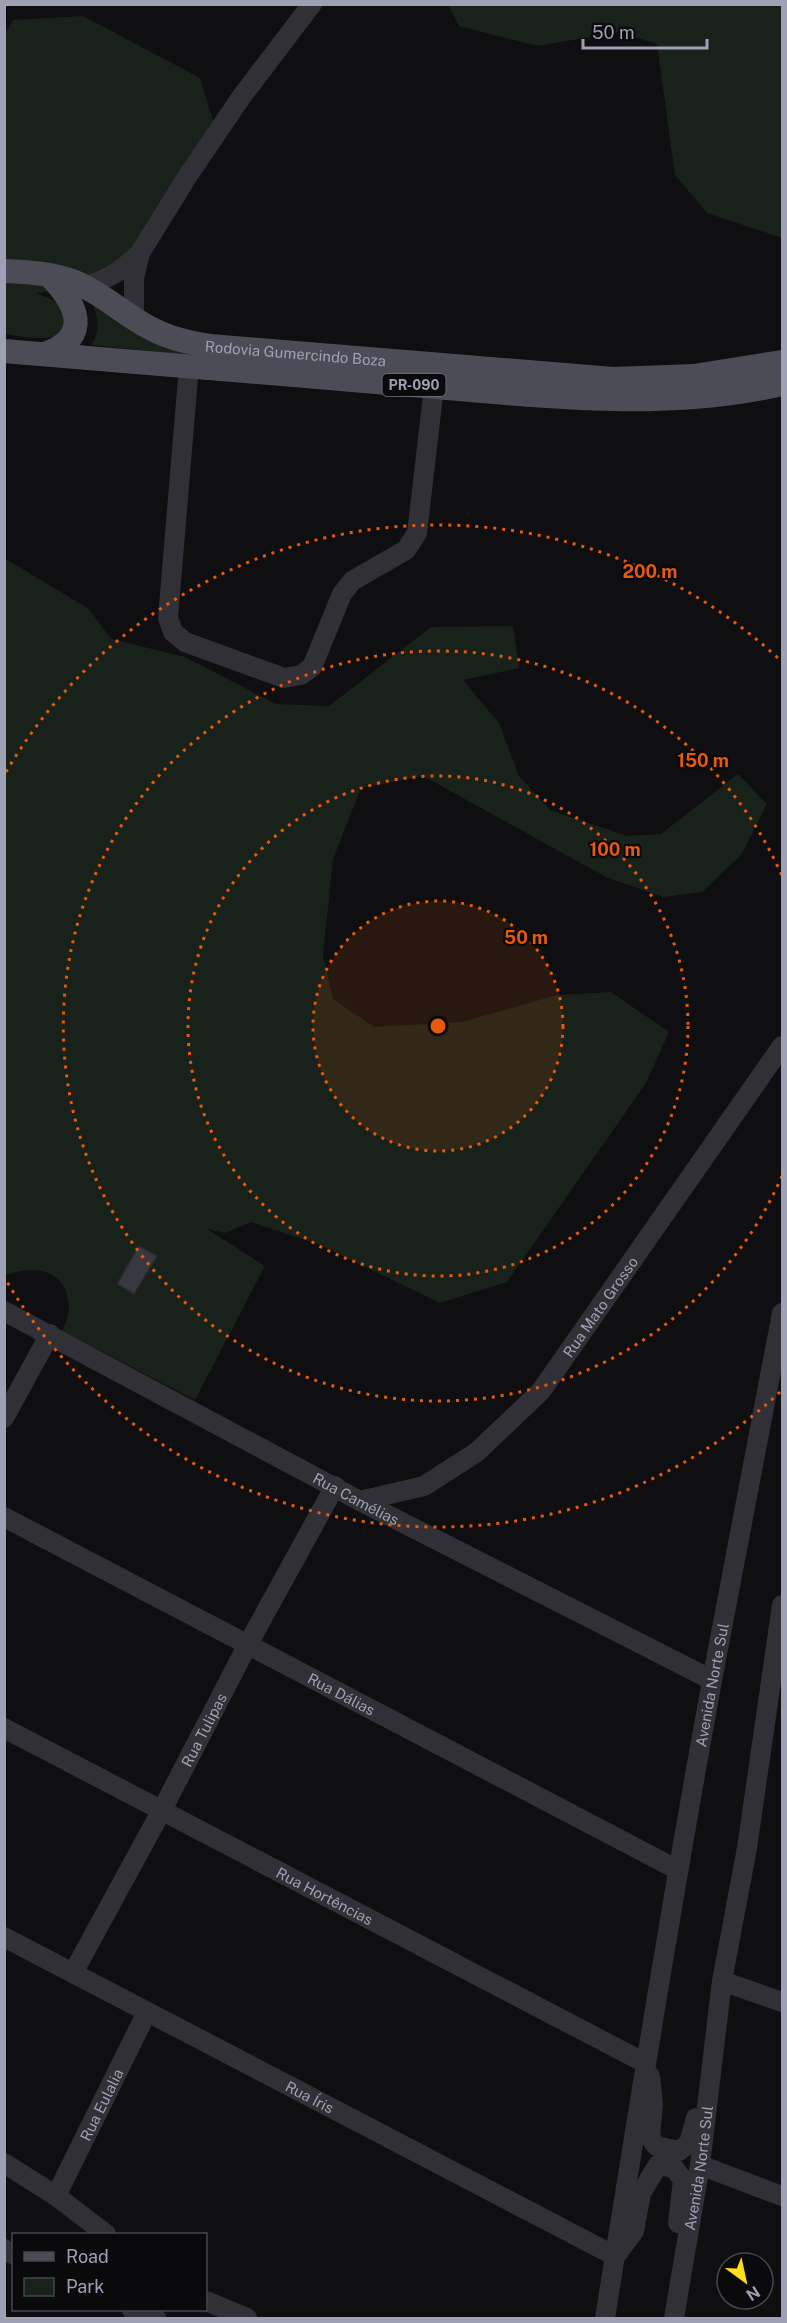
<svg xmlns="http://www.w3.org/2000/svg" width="787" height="2323" viewBox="0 0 787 2323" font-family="'Public Sans',sans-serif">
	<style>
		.green { fill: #19211b }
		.building { fill: #38393f; stroke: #2a292d; stroke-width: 1.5 }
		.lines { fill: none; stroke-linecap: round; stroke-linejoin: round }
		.minor { stroke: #303036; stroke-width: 20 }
		.major { stroke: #4b4c55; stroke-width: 24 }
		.ring { fill: none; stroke: #e8590c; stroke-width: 3; stroke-dasharray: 3 6 }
		.labels { text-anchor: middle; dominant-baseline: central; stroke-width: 4.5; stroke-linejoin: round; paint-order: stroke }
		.shield { fill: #0a0a0c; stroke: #727481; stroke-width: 1.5 }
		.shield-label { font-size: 14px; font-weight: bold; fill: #9ea1b3 }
		.street-label { font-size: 15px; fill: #9ea1b3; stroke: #0a0a0c }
		.centre { fill: #e8590c; stroke: #0a0a0c; stroke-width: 3 }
		.ring-label { font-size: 18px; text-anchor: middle; font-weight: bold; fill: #e8590c; stroke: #0a0a0c; stroke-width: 4.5; stroke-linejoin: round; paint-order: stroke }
	</style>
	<rect width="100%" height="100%" fill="#0f0f11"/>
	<!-- green -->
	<g class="green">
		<polygon points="448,5 782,5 782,238 707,213 675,175 657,44 619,32 538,46 459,26"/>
		<path d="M83,16L200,78L214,124L150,241L112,276L65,290L36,293C43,296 50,298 57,303C67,312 67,334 51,337C37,340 19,336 5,334V34L13,20Z"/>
		<path d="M92,303L197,356L92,345C100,329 99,320 92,303Z"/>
		<path d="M4,558L89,609L111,639L185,657L276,704L329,706L431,627L513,626L519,668L463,680L499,723L519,776L550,810L627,836L661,834L738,774L767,804L741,855L702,892L663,897L606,877L423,776L361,788L333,859L323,955L333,999L374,1027L462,1022L557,995L611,992L669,1032L646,1083L507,1282L440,1303L320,1245L251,1222L225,1233L207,1229L265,1266L195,1400L62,1331C77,1305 67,1270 32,1270C23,1270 13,1273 5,1275Z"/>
	</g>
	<!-- building -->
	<polygon class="building" points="139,1246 157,1256 134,1294 117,1284"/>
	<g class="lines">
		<!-- minor -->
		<g class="minor">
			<path d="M84,287C109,279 121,271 140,253"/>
			<polyline points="134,318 134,278 140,253 187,177 242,96 312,4"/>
			<polyline points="189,366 168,618 173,632 185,642 284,678 301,675 312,667 342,594 352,581 406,550 417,533 434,387"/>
			<path id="s1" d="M4,1311L360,1501L712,1680"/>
			<polyline points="4,1418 50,1334"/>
			<path id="s2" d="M360,1501L424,1486L477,1452L541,1391L782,1046"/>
			<path id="s3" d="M4,1517L678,1870"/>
			<path id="s4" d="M4,1728L645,2063"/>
			<path id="s5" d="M4,1937L615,2256"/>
			<path id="s6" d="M73,1973L162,1810L247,1646L335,1486"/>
			<polyline points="722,1981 782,2002"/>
			<polyline points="650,2076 653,2104 650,2137 656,2146 679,2151 689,2143 696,2118"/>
			<polyline points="4,2163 56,2196 106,2234"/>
			<polyline points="700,2165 782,2196"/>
			<path id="s7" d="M56,2196L147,2012"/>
			<polyline points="4,2249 14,2255"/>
			<polyline points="617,2254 634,2231 641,2193 658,2165 674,2168 683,2180 678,2223"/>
			<polyline points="206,2301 247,2318"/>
			<polyline points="132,2310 156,2318"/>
			<path id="s8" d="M605,2318C639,2106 673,1893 712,1681C735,1558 759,1435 782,1313"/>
			<path id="s9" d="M674,2318L700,2165L722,1981L747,1848L782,1605"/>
		</g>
		<!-- major -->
		<g class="major">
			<path id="s10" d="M4,271C26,272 48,273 69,280C99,290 124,315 152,329C171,339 190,343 210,346L613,379L694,376L782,362"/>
			<path d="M4,351C140,362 276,373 412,385C536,395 660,412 782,384"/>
			<path d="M45,354C93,336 77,304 49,275"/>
		</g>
	</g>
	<!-- distance rings -->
	<circle cx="438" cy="1026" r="125" fill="#e8590c" fill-opacity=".12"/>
	<g class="ring">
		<circle cx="438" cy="1026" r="125"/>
		<circle cx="438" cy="1026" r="250"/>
		<path d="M782 1176A375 375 0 1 1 782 876"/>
		<path d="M780 1392A501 501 0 0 1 6 1280M6 772A501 501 0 0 1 780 660"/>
	</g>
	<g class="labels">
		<!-- shield labels -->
		<rect class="shield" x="382.5" y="374" width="63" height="22" rx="4.5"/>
		<g class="shield-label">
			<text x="414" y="385">PR-090</text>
		</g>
		<!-- street labels -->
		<g class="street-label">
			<text stroke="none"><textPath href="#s10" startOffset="309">Rodovia Gumercindo Boza</textPath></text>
			<text stroke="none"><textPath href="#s2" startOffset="320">Rua Mato Grosso</textPath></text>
			<text stroke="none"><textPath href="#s1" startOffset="399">Rua Camélias</textPath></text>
			<text stroke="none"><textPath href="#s8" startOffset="642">Avenida Norte Sul</textPath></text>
			<text stroke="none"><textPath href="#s3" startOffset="381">Rua Dálias</textPath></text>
			<text stroke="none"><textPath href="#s6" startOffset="276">Rua Tulipas</textPath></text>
			<text stroke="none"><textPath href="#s4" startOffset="362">Rua Hortências</textPath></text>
			<text stroke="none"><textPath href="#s5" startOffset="345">Rua Íris</textPath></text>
			<text stroke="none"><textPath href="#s7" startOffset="102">Rua Eulalia</textPath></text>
			<text stroke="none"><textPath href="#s9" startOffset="152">Avenida Norte Sul</textPath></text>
		</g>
	</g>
	<circle cx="438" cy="1026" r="9" class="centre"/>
	<g class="ring-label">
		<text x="650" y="578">200 m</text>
		<text x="703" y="767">150 m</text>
		<text x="615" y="856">100 m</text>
		<text x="526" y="944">50 m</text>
	</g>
	<!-- border -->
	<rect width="787" height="2323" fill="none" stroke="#9ea1b3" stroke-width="12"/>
	<!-- legend -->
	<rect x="12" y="2233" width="195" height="78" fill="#0a0a0c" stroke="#45464f" stroke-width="1.5"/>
	<rect x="24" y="2252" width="30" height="9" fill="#4b4c55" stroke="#45464f" stroke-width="1.5"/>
	<text x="66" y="2263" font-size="18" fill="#9ea1b3">Road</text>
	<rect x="24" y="2278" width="30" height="18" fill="#19211b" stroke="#45464f" stroke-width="1.5"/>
	<text x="66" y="2293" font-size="18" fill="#9ea1b3">Park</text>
	<!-- north arrow -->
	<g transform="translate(745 2281) rotate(147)"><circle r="28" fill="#0a0a0c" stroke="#45464f" stroke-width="1.5"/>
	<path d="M0-4.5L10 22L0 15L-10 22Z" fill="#ffdf19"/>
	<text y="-9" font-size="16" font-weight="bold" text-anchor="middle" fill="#9ea1b3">N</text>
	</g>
	<!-- scale -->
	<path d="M583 39v9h124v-9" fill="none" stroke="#9ea1b3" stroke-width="3"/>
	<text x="592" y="39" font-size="18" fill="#9ea1b3" stroke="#0a0a0c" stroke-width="4.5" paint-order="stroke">50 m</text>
</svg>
